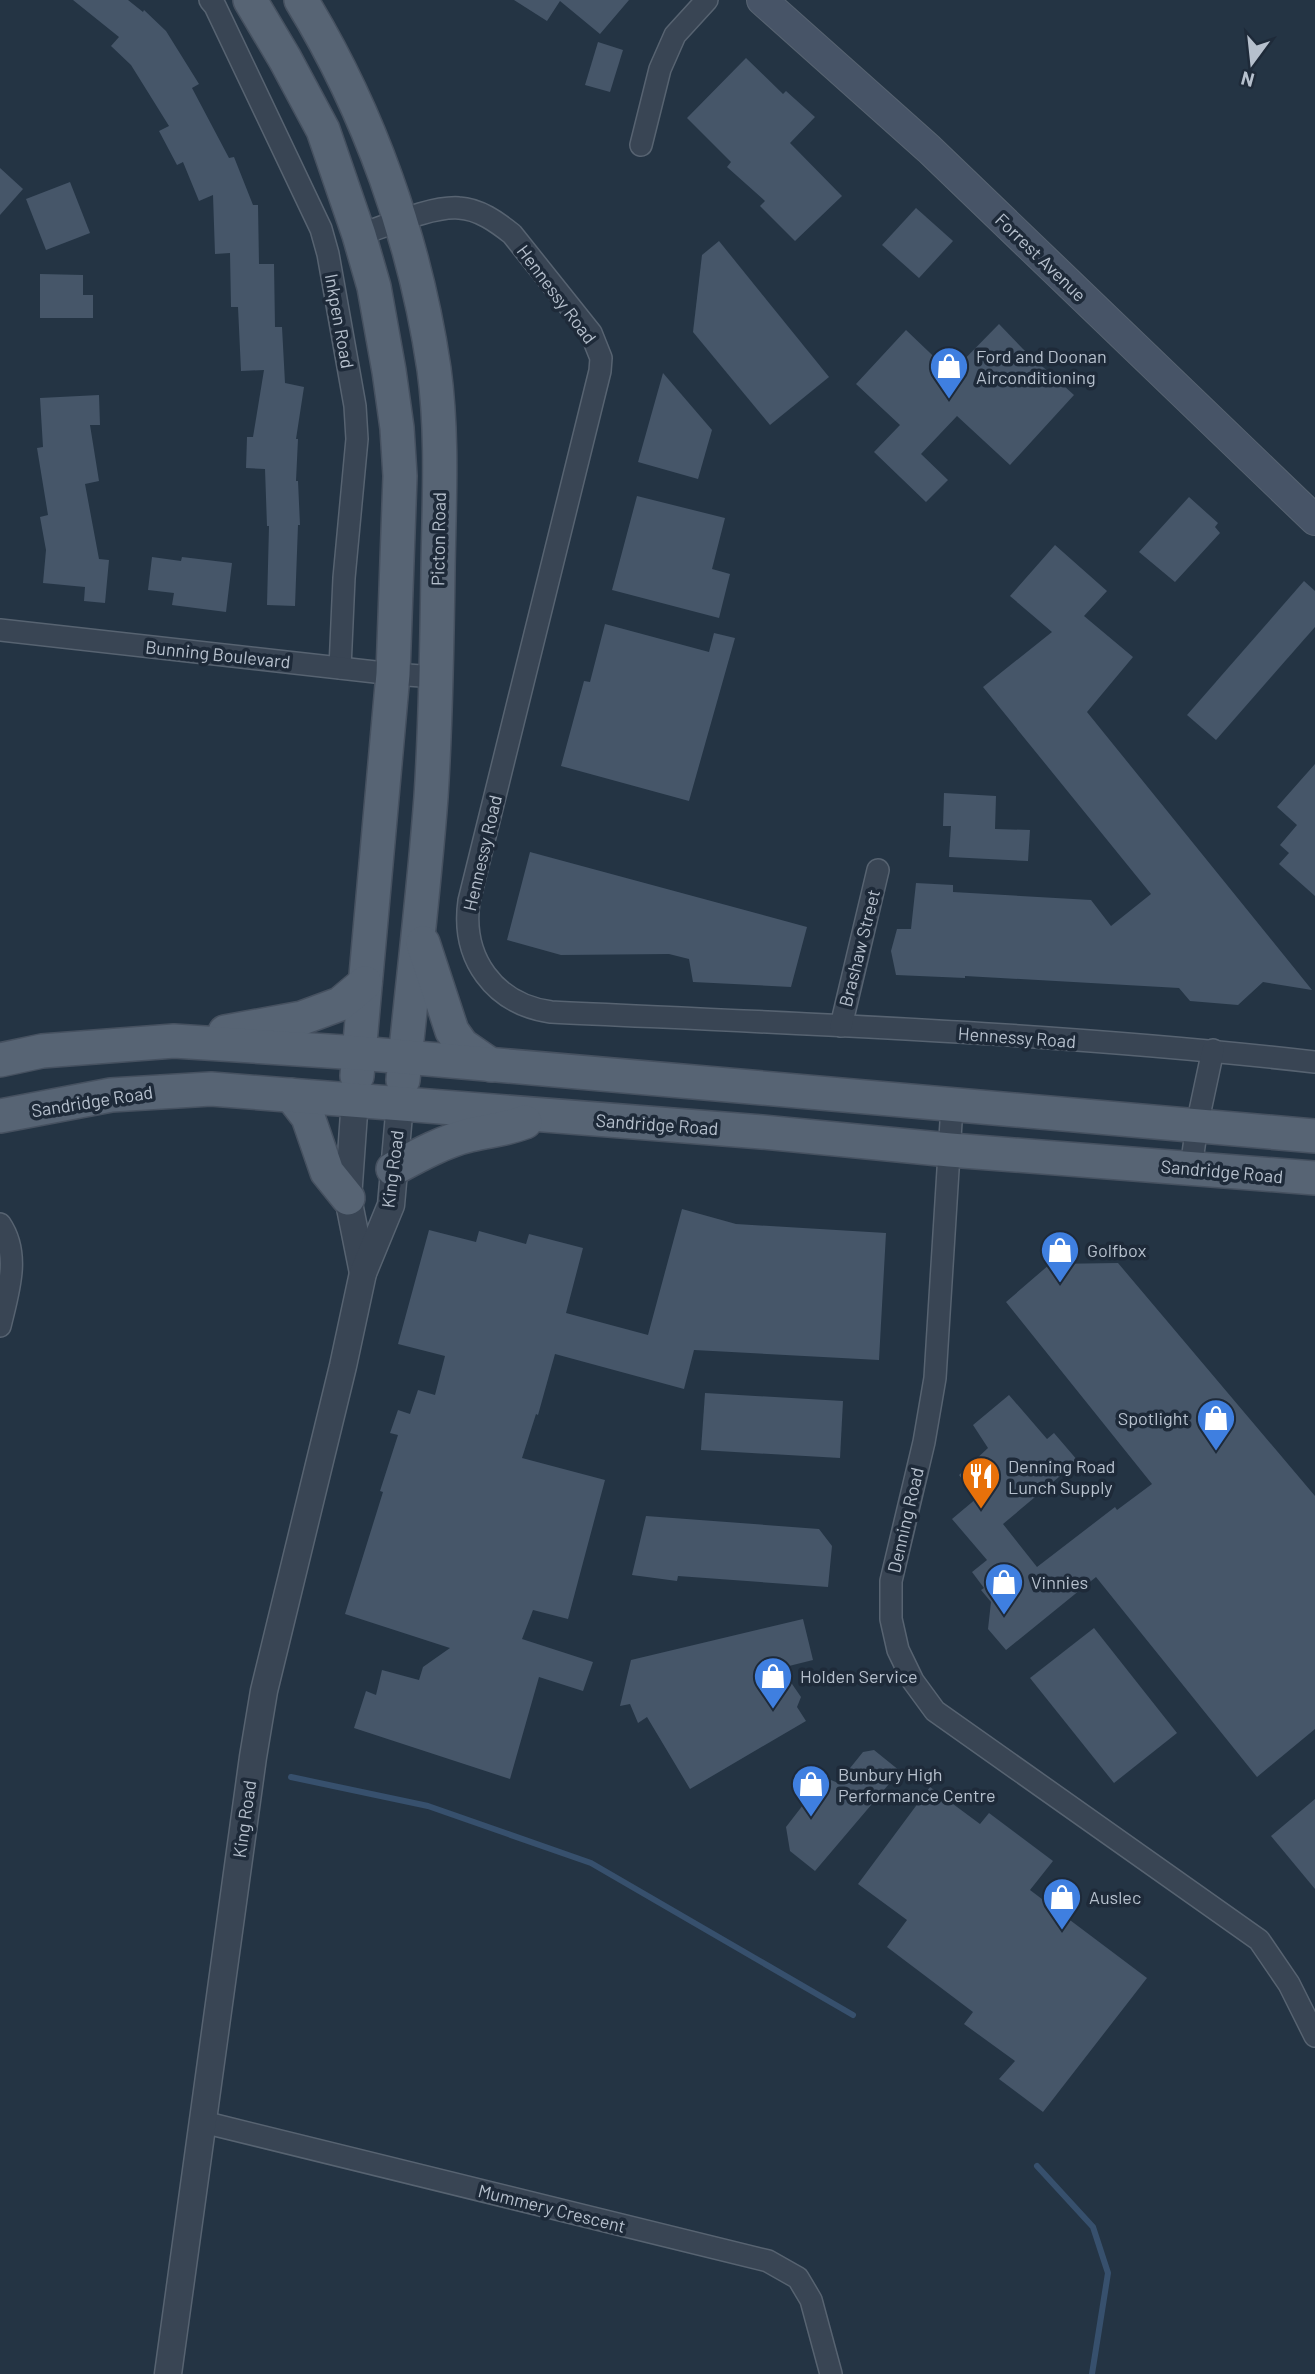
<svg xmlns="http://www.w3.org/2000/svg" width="1315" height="2374" viewBox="0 0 1315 2374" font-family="Barlow,sans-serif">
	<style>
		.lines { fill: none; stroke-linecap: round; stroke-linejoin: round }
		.stream { stroke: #37506d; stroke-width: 6 }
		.building { fill: #465669 }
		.minor-casing { stroke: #576371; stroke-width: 24 }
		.tertiary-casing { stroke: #576371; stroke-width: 29 }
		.secondary-casing { stroke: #576371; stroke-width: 32 }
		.primary-casing { stroke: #465160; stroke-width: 36 }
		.minor { stroke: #394554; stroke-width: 21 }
		.tertiary { stroke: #394554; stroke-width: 26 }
		.secondary { stroke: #475467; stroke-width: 30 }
		.primary { stroke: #576474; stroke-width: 33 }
		.labels { text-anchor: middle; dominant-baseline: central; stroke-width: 7; stroke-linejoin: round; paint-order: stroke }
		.street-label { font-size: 18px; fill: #b6c0cd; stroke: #1e2a39 }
		.poi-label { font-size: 18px; fill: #b6c0cd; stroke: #1e2a39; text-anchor: start }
	</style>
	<rect width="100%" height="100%" fill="#243444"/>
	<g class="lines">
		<!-- stream -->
		<g class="stream">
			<polyline points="291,1777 428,1806 591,1863 853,2015"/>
			<polyline points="1037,2166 1093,2227 1108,2273 1092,2374"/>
		</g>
	</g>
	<!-- building -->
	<g class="building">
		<polygon points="73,0 128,0 143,12 144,10 166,31 199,84 192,88 229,158 234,157 253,205 258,205 259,264 274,264 275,327 282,327 285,383 304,387 296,439 298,439 296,481 298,481 300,525 298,525 295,606 267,605 269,526 267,526 265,469 246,468 247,437 253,437 264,370 241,371 238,307 231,307 230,253 215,254 213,195 199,201 183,162 177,165 159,131 169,126 131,65 111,46 119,37"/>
		<polygon points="514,0 629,0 600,34 560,1 547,21"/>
		<polygon points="598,42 623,50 610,92 585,85"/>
		<polygon points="746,58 783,94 786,91 815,117 790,143 842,196 795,241 760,206 765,201 727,167 731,162 687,118"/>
		<polygon points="0,168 23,189 0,215"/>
		<polygon points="70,182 90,233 46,250 26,199"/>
		<polygon points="916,208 953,241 919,278 882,245"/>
		<polygon points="719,241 829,377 770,425 693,332 702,255"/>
		<polygon points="40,274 83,275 83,295 93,295 93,318 40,318"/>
		<polygon points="999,324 1023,349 1074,395 1010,465 957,416 921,454 948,480 926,502 874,452 900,425 856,384 906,330 951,373"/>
		<polygon points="663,373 712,430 698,479 638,462"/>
		<polygon points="99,395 100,425 90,425 99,481 85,484 99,559 109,560 105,603 84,601 85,587 43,583 46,550 40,517 48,515 37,448 43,447 40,398"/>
		<polygon points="637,496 725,518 712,569 730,574 719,618 612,590"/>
		<polygon points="1189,497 1218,523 1215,527 1220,533 1175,582 1139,552"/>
		<polygon points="1055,545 1107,591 1084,616 1133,657 1087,712 1312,990 1263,982 1238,1005 1190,1001 1179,988 965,976 965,978 896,975 891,951 897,929 911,929 916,883 953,885 953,892 1091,900 1111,926 1151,894 983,687 1052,632 1010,596"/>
		<polygon points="152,557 181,561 182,557 232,563 226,612 172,605 174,593 148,590"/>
		<polygon points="1304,581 1315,591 1315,627 1216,740 1187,715"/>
		<polygon points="605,624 709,652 714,633 735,638 689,801 561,766 584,681 590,682"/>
		<polygon points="1315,764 1315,896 1279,864 1289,853 1280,845 1297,825 1277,807"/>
		<polygon points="944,793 996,796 995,829 1030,830 1028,861 949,857 951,826 943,826"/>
		<polygon points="530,852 807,927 791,987 693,982 689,959 669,954 561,955 507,940"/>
		<polygon points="682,1209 736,1224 886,1233 879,1360 694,1350 684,1389 555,1354 538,1415 536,1414 522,1458 605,1480 568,1619 533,1610 522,1639 593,1662 583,1691 539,1677 510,1779 354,1728 366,1691 376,1695 382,1670 419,1680 423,1667 450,1648 345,1614 383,1492 380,1491 398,1435 390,1433 398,1410 410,1414 418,1390 435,1395 445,1356 398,1344 429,1230 476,1242 479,1231 526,1244 529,1234 583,1248 566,1313 648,1335"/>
		<polygon points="1118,1263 1315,1496 1315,1729 1257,1777 1096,1577 1006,1650 988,1629 991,1602 981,1590 984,1588 972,1572 987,1560 952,1519 977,1498 959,1475 988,1448 973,1425 1009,1395 1047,1439 1054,1433 1078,1461 1003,1524 1037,1567 1115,1507 1117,1510 1152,1484 1006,1302 1050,1264"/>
		<polygon points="705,1393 843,1401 840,1458 701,1450"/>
		<polygon points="646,1516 819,1529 832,1546 828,1587 678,1576 677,1581 632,1575"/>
		<polygon points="803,1619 813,1660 781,1668 801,1697 797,1707 806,1721 690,1789 647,1717 638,1723 630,1704 620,1706 631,1660"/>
		<polygon points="1094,1628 1177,1733 1114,1783 1030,1678"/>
		<polygon points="874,1750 900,1771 815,1871 790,1851 786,1827 803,1805 808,1809 831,1780 838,1783 863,1752"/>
		<polygon points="930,1787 980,1824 989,1813 1053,1861 1030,1890 1147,1978 1043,2112 999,2079 1015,2061 964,2024 973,2012 887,1947 907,1920 858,1884"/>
		<polygon points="1315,1799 1315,1889 1271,1836"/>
	</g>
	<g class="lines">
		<!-- minor casing -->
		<g class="minor-casing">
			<g id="minor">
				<polyline points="210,0 215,6 321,229 328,254 355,406 357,439 344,578 340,668"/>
				<polyline points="641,145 660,69 675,35 707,0"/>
				<path d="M359,235C386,226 432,206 459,208C479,209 497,222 512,234L591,333L601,358L600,371L469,901C461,958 494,1004 551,1012C806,1024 1062,1033 1315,1062"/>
				<polyline points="0,630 393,674 436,677"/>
				<polyline points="841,1026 878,870"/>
				<polyline points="952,1106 935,1378 924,1442 891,1581 891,1619 898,1650 913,1681 935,1711 1259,1940 1289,1984 1315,2036"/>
				<polyline points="1191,1168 1197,1125 1213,1050"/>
				<path d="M0,1224C21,1255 8,1292 0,1326"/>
				<polyline points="203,2122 768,2261 798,2278 811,2300 831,2374"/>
			</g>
		</g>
		<!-- tertiary casing -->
		<g class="tertiary-casing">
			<g id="tertiary">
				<polyline points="355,1099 348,1198 363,1273"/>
				<polyline points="168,2374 253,1757 264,1691 343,1366 363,1273 391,1205 400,1103"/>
			</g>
		</g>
		<!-- secondary casing -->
		<g class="secondary-casing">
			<polyline id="secondary" points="762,0 929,149 1315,520"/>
		</g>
		<!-- primary casing -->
		<g class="primary-casing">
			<g id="primary">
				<polyline points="250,0 285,59 323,130 359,235 374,287 389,371 397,428 400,476 393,674 357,1076"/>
				<path d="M301,0C369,111 415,240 434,369C443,435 439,503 438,569C437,645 436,721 431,797C424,892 412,986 403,1080"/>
				<polyline points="423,943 452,1031 462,1045 491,1065"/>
				<polyline points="225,1032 302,1018 340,1004 365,983"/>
				<polyline points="0,1060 42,1051 174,1041 359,1053 1315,1136"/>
				<polyline points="291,1095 308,1117 327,1172 348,1198"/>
				<polyline points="0,1116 111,1095 211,1089 762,1132 950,1150 1315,1178"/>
				<path d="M393,1169C417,1156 444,1141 470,1135C491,1130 504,1130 525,1122"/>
			</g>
		</g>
		<!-- minor -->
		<use href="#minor" class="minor"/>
		<!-- tertiary -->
		<use href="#tertiary" class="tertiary"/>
		<!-- secondary -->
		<use href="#secondary" class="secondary"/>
		<!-- primary -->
		<use href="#primary" class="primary"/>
	</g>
	<!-- icons -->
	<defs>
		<g id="shop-pin" transform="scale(2.0125)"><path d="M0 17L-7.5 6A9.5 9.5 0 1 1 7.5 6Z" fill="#3f7fe0" stroke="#1e2a39"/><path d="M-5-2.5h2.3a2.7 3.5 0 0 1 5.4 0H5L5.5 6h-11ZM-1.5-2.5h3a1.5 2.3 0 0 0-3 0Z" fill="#fff"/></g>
		<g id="restaurant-pin" transform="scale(2.0125)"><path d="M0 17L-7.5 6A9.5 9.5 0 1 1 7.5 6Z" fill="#e8710a" stroke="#1e2a39"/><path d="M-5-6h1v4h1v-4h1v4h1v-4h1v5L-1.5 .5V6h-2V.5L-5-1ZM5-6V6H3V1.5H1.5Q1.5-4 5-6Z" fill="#fff"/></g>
	</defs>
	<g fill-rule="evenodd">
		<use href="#shop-pin" x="949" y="366"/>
		<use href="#shop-pin" x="1060" y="1250"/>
		<use href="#shop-pin" x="1216" y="1418"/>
		<use href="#restaurant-pin" x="981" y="1476"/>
		<use href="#shop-pin" x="1004" y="1582"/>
		<use href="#shop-pin" x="773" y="1676"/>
		<use href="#shop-pin" x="811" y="1784"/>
		<use href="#shop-pin" x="1062" y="1897"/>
	</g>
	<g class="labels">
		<!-- street labels -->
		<g class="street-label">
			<text transform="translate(1041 257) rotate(44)">Forrest Avenue</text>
			<text transform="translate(557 294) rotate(53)">Hennessy Road</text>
			<text transform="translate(340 321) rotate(80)">Inkpen Road</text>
			<text transform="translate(438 539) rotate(-89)">Picton Road</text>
			<text transform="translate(218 654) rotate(6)">Bunning Boulevard</text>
			<text transform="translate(482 853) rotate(-77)">Hennessy Road</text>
			<text transform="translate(859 948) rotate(-76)">Brashaw Street</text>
			<text transform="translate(1017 1037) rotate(4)">Hennessy Road</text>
			<text transform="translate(92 1101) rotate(-9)">Sandridge Road</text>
			<text transform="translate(657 1124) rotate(4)">Sandridge Road</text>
			<text transform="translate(392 1169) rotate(-83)">King Road</text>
			<text transform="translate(1222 1171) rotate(5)">Sandridge Road</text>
			<text transform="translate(905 1520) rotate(-77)">Denning Road</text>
			<text transform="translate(244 1819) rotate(-82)">King Road</text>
			<text transform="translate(552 2208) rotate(14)">Mummery Crescent</text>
		</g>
		<!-- poi labels -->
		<g class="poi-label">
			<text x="976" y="356">Ford and Doonan<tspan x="976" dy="21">Airconditioning</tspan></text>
			<text x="1087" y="1250">Golfbox</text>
			<text x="1189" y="1418" text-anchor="end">Spotlight</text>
			<text x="1008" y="1466">Denning Road<tspan x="1008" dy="21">Lunch Supply</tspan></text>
			<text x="1031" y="1582">Vinnies</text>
			<text x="800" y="1676">Holden Service</text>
			<text x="838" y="1774">Bunbury High<tspan x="838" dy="21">Performance Centre</tspan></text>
			<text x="1089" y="1897">Auslec</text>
		</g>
	</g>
	<!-- north arrow -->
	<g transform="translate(1252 63) rotate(195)" stroke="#1e2a39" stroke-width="5" paint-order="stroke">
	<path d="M0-5L12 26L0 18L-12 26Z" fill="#b6c0cd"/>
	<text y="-10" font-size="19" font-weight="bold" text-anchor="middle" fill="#b6c0cd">N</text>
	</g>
</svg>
